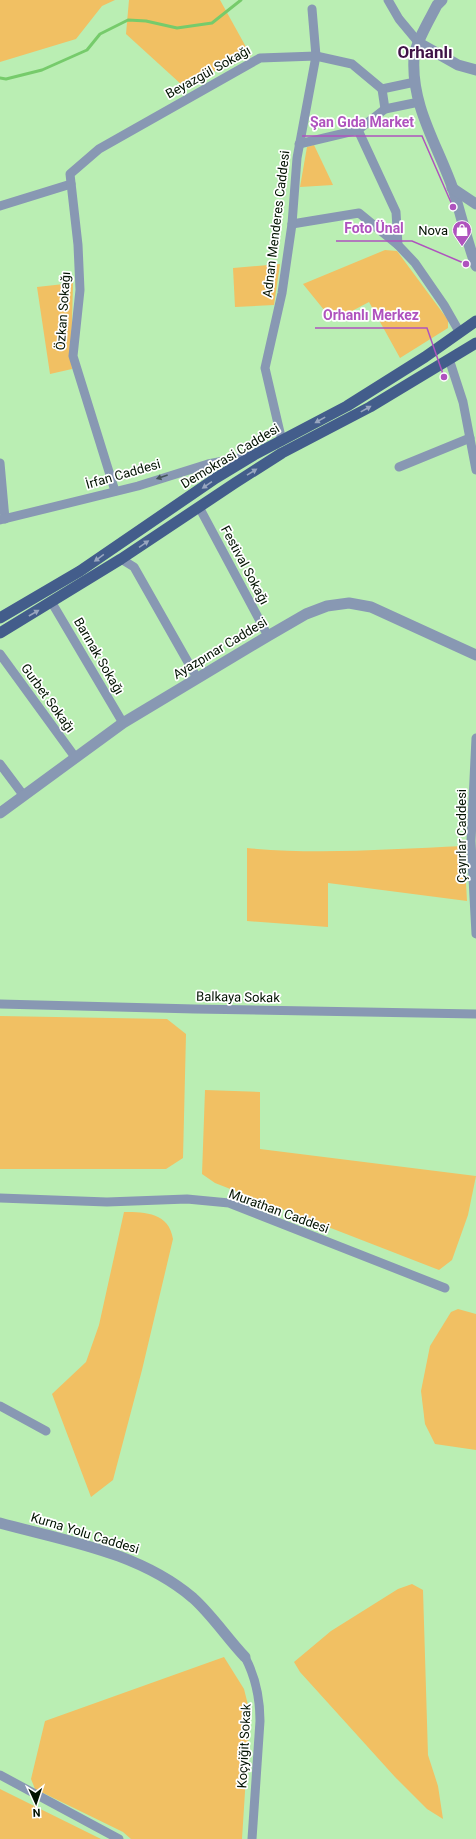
<svg xmlns="http://www.w3.org/2000/svg" width="476" height="1839" viewBox="0 0 476 1839" font-family="Roboto,sans-serif">
	<style>
		.green { fill: #f1c063 }
		.lines { fill: none; stroke-linecap: round; stroke-linejoin: round }
		.stream { stroke: #76cb6b; stroke-width: 3 }
		.minor { stroke: #8898b3; stroke-width: 9 }
		.tertiary { stroke: #8898b3; stroke-width: 11 }
		.primary { stroke: #435d8b; stroke-width: 11 }
		.oneway { fill: #98a6bf }
		.oneway2 { fill: #45555a }
		.labels { text-anchor: middle; dominant-baseline: central; stroke-width: 3.5; stroke-linejoin: round; paint-order: stroke }
		.street-label { font-size: 13px; fill: #021201; stroke: #fff }
		.poi-label { font-size: 13px; fill: #021201; stroke: #fff; text-anchor: end }
		.district-label { font-size: 17px; font-weight: bold; fill: #401448; stroke: #fff }
		.leader { fill: none; stroke: #af53be; stroke-width: 1.5 }
		.callout-dot { fill: #af53be; stroke: #fff; stroke-width: 1.5 }
		.callout-label { font-size: 14px; text-anchor: middle; font-weight: bold; fill: #af53be; stroke: #fff; stroke-width: 3.5; stroke-linejoin: round; paint-order: stroke }
	</style>
	<rect width="100%" height="100%" fill="#baeeb3"/>
	<!-- green -->
	<g class="green">
		<polygon points="0,0 115,0 102,6 76,39 0,62"/>
		<polygon points="129,0 220,0 251,56 182,85 126,34"/>
		<polygon points="314,145 333,185 300,187 307,147"/>
		<polygon points="385,250 397,251 448,320 448,328 400,358 369,302 333,321 303,284"/>
		<polygon points="280,264 274,305 235,307 233,268"/>
		<polygon points="73,283 71,360 72,369 50,374 37,287"/>
		<path d="M464,846L467,901L328,883V927L247,921V848C319,855 391,849 464,846Z"/>
		<polygon points="0,1016 167,1019 186,1034 183,1158 166,1169 0,1169"/>
		<polygon points="205,1090 260,1092 260,1149 476,1176 468,1215 452,1260 439,1270 215,1183 202,1174"/>
		<path d="M124,1212C146,1212 169,1213 173,1239L142,1370L113,1480L91,1497L52,1394L86,1362L99,1325Z"/>
		<polygon points="458,1309 476,1314 476,1450 435,1444 425,1424 421,1391 430,1346 451,1312"/>
		<polygon points="412,1584 423,1590 428,1755 438,1786 443,1819 427,1809 395,1777 300,1672 294,1662 331,1631 398,1589"/>
		<polygon points="224,1657 244,1689 250,1713 242,1839 131,1839 123,1832 35,1789 31,1779 45,1721"/>
		<polygon points="0,1789 101,1839 0,1839"/>
	</g>
	<g class="lines">
		<!-- stream -->
		<polyline class="stream" points="0,78 6,79 42,70 87,50 100,34 128,20 146,21 177,28 212,23 241,0"/>
		<!-- minor -->
		<g class="minor">
			<polyline points="388,0 399,19 419,43"/>
			<polyline points="382,89 415,82"/>
			<polyline points="382,89 385,109"/>
			<polyline points="358,130 396,212 398,245 415,263 444,305 460,333"/>
			<polyline points="299,144 358,130 385,109 419,102"/>
			<polyline points="0,206 71,184"/>
			<polyline points="292,224 359,213 398,245"/>
			<polyline points="449,359 463,402 476,470"/>
			<polyline points="282,441 265,368 282,293 292,224 297,158 316,56 312,9"/>
			<polyline points="0,463 5,519"/>
			<polyline points="399,467 470,438"/>
			<polyline points="115,491 73,356 80,290 78,245 70,174 99,149 260,58 316,56 352,64 382,89"/>
			<polyline points="199,507 268,636"/>
			<polyline points="0,520 138,486 208,464 250,456"/>
			<polyline points="121,559 134,567 197,678"/>
			<polyline points="52,603 123,723"/>
			<polyline points="0,654 75,757"/>
			<polyline points="476,738 471,841 476,934"/>
			<polyline points="0,764 24,796"/>
			<polyline points="0,1004 195,1009 476,1014"/>
			<polyline points="0,1198 107,1202 187,1199 229,1203 445,1288"/>
			<polyline points="0,1406 46,1431"/>
			<path d="M245,1657C256,1678 260,1697 260,1721L252,1839"/>
			<polyline points="0,1775 119,1839"/>
		</g>
		<!-- tertiary -->
		<g class="tertiary">
			<path d="M442,0L437,5C430,19 415,43 414,58C411,106 438,146 453,189C461,215 467,241 476,266"/>
			<polyline points="419,43 458,65 476,70"/>
			<polyline points="452,188 476,204"/>
			<polyline points="0,813 123,723 268,636 306,614 327,606 349,603 371,607 476,655"/>
			<path d="M0,1523C66,1541 139,1552 193,1598C212,1615 227,1638 245,1657"/>
		</g>
		<!-- primary -->
		<g class="primary">
			<polyline points="0,618 80,571 216,478 254,455 347,406 425,357 476,321"/>
			<polyline points="0,633 121,559 235,483 282,453 370,407 476,343"/>
		</g>
	</g>
	<!-- one-way arrows -->
	<defs><path id="oneway-solid" d="M-6-.8H1V-3.2L6.5 0L1 3.2V.8H-6Z"/></defs>
	<g class="oneway">
		<use href="#oneway-solid" transform="translate(366 409) rotate(-29)"/>
		<use href="#oneway-solid" transform="translate(320 420) rotate(151)"/>
		<use href="#oneway-solid" transform="translate(252 472) rotate(-32)"/>
		<use href="#oneway-solid" transform="translate(207 485) rotate(146)"/>
		<use href="#oneway-solid" transform="translate(144 544) rotate(-34)"/>
		<use href="#oneway-solid" transform="translate(99 558) rotate(144)"/>
		<use href="#oneway-solid" transform="translate(34 613) rotate(-30)"/>
	</g>
	<use class="oneway2" href="#oneway-solid" transform="translate(162 477) rotate(161)"/>
	<!-- icons -->
	<defs>
		<g id="shop-pin" transform="scale(1)"><path d="M0 17L-7.5 6A9.5 9.5 0 1 1 7.5 6Z" fill="#af53be" stroke="#fff"/><path d="M-5-2.5h2.3a2.7 3.5 0 0 1 5.4 0H5L5.5 6h-11ZM-1.5-2.5h3a1.5 2.3 0 0 0-3 0Z" fill="#fff"/></g>
	</defs>
	<g fill-rule="evenodd">
		<use href="#shop-pin" x="462" y="230"/>
	</g>
	<g class="labels">
		<!-- street labels -->
		<g class="street-label">
			<text transform="translate(208 72) rotate(-29)">Beyazgül Sokağı</text>
			<text transform="translate(276 224) rotate(-83)">Adnan Menderes Caddesi</text>
			<text transform="translate(63 311) rotate(-86)">Özkan Sokağı</text>
			<text transform="translate(230 456) rotate(-31)">Demokrasi Caddesi</text>
			<text transform="translate(123 474) rotate(-16)">İrfan Caddesi</text>
			<text transform="translate(245 565) rotate(62)">Festival Sokağı</text>
			<text transform="translate(220 648) rotate(-31)">Ayazpınar Caddesi</text>
			<text transform="translate(99 656) rotate(60)">Barınak Sokağı</text>
			<text transform="translate(48 698) rotate(54)">Gurbet Sokağı</text>
			<text transform="translate(461 836) rotate(-90)">Çayırlar Caddesi</text>
			<text transform="translate(238 997) rotate(1)">Balkaya Sokak</text>
			<text transform="translate(279 1211) rotate(20)">Murathan Caddesi</text>
			<text transform="translate(85 1533) rotate(17)">Kurna Yolu Caddesi</text>
			<text transform="translate(244 1746) rotate(-87)">Koçyiğit Sokak</text>
		</g>
		<!-- poi labels -->
		<g class="poi-label">
			<text x="448" y="230">Nova</text>
		</g>
		<!-- district labels -->
		<g class="district-label">
			<text x="425" y="52">Orhanlı</text>
		</g>
	</g>
	<!-- callouts -->
	<path class="leader" d="M453 207L422 136H302M466 264L412 241H336M444 377L427 328H315"/>
	<g class="callout-dot">
		<circle cx="453" cy="207" r="4"/>
		<circle cx="466" cy="264" r="4"/>
		<circle cx="444" cy="377" r="4"/>
	</g>
	<g class="callout-label">
		<text x="362" y="127">Şan Gıda Market</text>
		<text x="374" y="233">Foto Ünal</text>
		<text x="371" y="320">Orhanlı Merkez</text>
	</g>
	<!-- north arrow -->
	<g transform="translate(36 1803) rotate(177)" stroke="#ffffff" stroke-width="3" paint-order="stroke">
	<path d="M0-3L7 15L0 10L-7 15Z" fill="#021201"/>
	<text y="-6" font-size="11" font-weight="bold" text-anchor="middle" fill="#021201">N</text>
	</g>
</svg>
